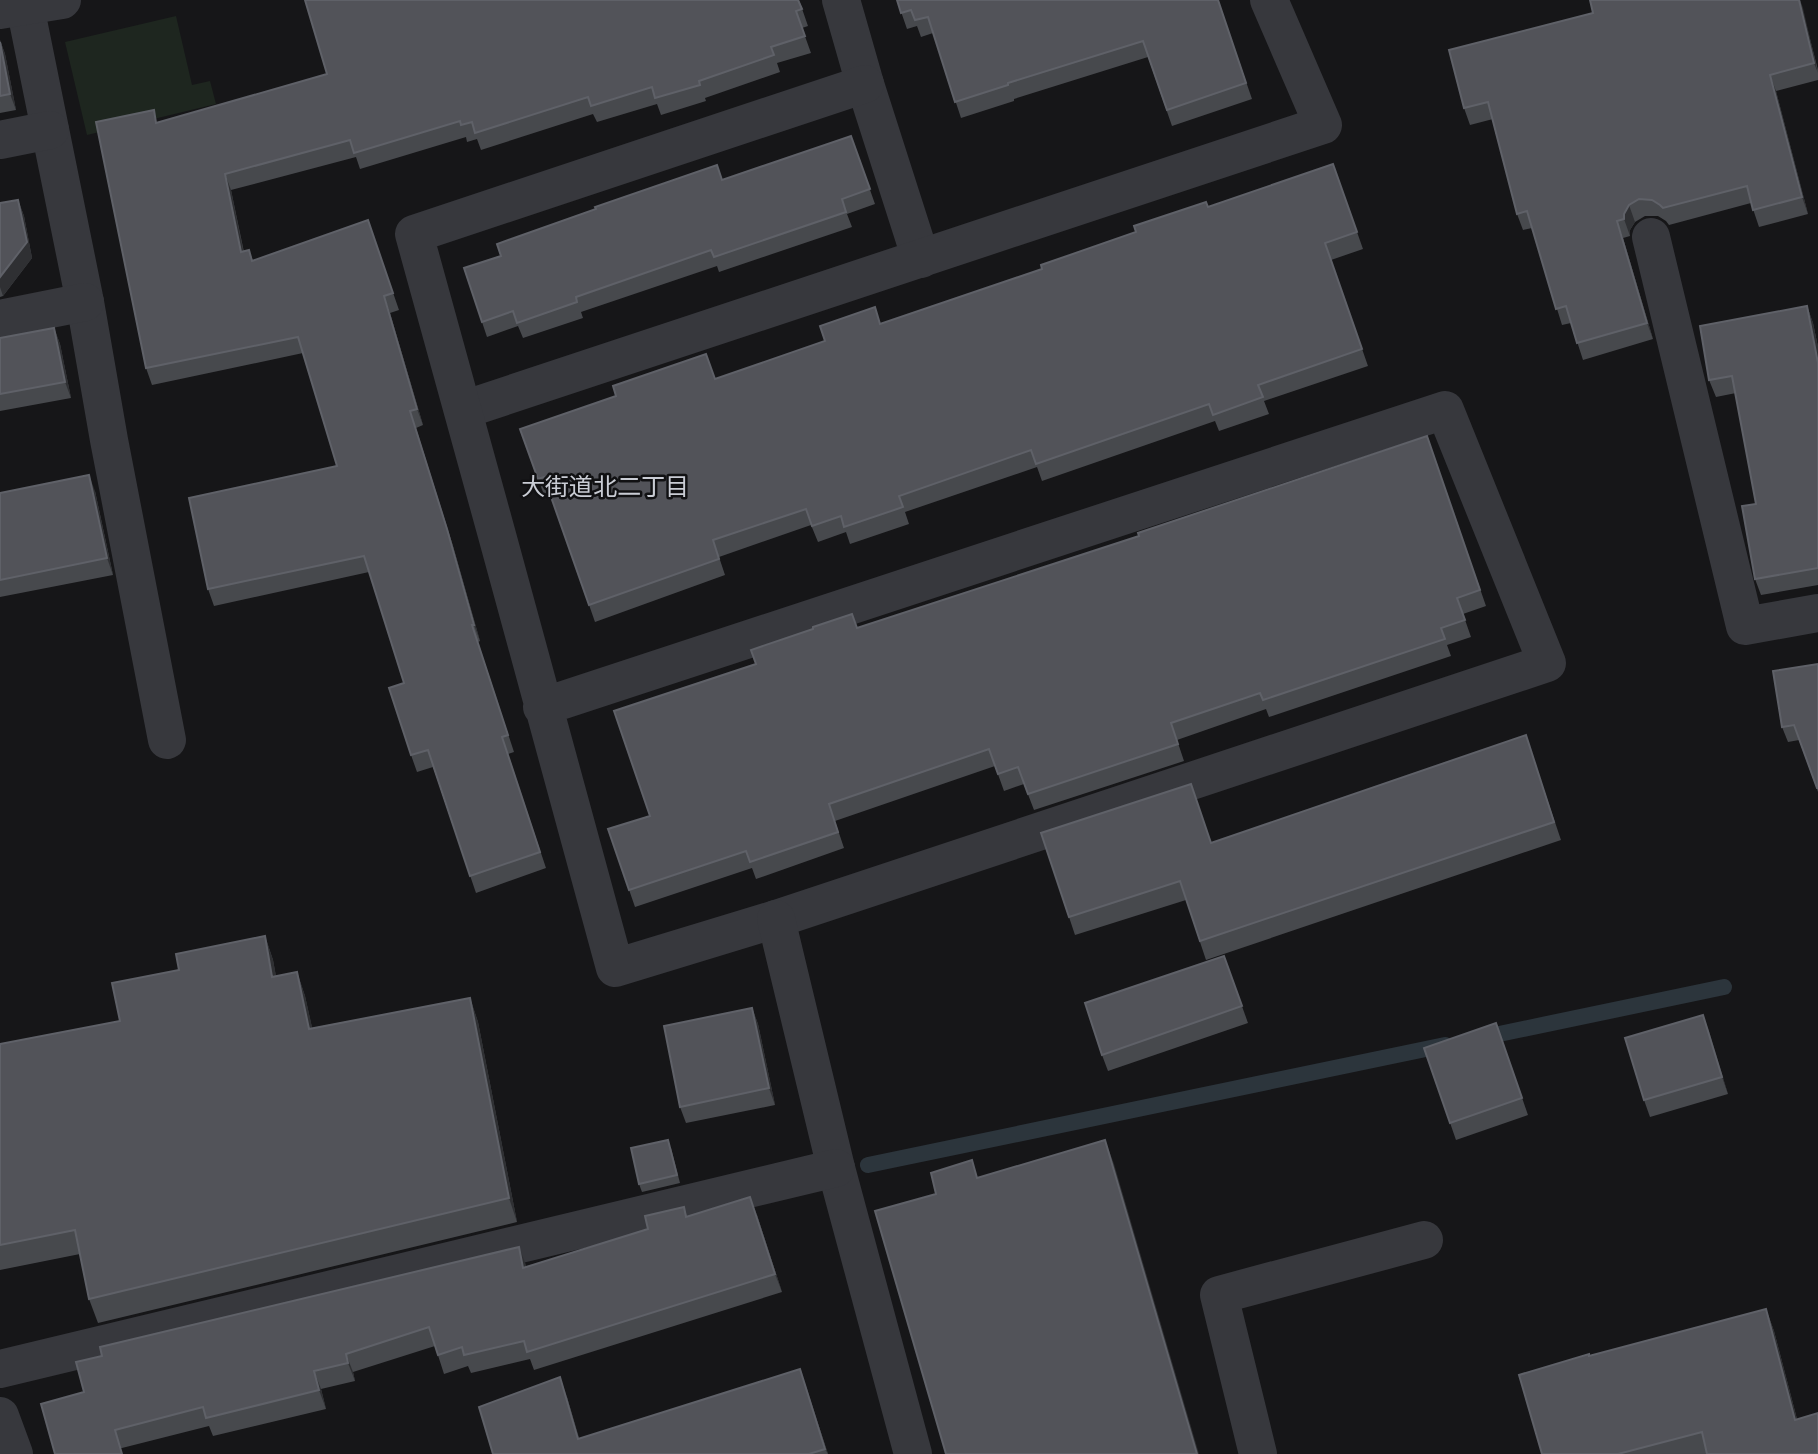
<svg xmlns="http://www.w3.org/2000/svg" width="1818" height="1454" viewBox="0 0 1818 1454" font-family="Montserrat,'Noto Sans JP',sans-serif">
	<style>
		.green { fill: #1e261f }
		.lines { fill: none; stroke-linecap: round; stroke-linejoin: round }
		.stream { stroke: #2c353c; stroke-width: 16 }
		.minor { stroke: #37383d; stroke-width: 38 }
		.wall { fill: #47494d }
		.shaded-wall { fill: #2f3033 }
		.building { fill: #525359; stroke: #5f6168; stroke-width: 2 }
		.labels { text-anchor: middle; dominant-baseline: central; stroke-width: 5; stroke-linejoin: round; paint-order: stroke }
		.neighbourhood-label { font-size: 24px; fill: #c9ccd4; stroke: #111113 }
	</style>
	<rect width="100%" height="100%" fill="#161618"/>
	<!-- green -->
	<polygon class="green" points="176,16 192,85 210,81 216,104 87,135 65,42"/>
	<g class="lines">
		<!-- stream -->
		<g class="stream">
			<polyline points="1480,1038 1724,987"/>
			<polyline points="868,1165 1445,1045"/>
		</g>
		<!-- minor -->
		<g class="minor">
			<polyline points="841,0 865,84 921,259"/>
			<polyline points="25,6 85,302 109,440 167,740"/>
			<polyline points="0,10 62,0"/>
			<polyline points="0,140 50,130"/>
			<polyline points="1651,237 1745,626 1818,613"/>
			<polyline points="0,319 85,302"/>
			<polyline points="463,410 1323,125 1269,0"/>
			<path d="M542,707L1445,410L1547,663L776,919L615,968C547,724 483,478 414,234L865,84"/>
			<polyline points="776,919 836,1168 913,1454"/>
			<polyline points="0,1369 836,1168"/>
			<polyline points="0,1416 14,1454"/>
			<polyline points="1258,1454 1219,1295 1424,1240"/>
		</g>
	</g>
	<!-- wall -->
	<g class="wall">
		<polygon points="799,0 808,26 802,28 811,53 777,63 780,72 705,98 706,101 661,115 657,104 597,122 593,114 481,150 477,139 467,142 466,137 360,169 356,157 231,190 244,252 249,250 253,261 368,220 399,310 390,313 423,425 416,428 453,546 480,641 478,642 514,752 508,754 546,868 476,893 433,767 417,772 411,755 404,683 369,572 214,606 208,589 337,466 303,353 152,385 146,368 158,122"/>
		<polygon points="897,0 1218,0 1252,99 1172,126 1148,57 1014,99 1014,101 961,118 933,33 921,37 917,26 907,29"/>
		<polygon points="1590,0 1800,0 1818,70 1818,80 1776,91 1808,214 1759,227 1751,203 1669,225 1666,221 1658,216 1645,216 1635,222 1630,230 1630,236 1623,238 1653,339 1583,360 1571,323 1562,325 1532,228 1523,230 1517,214 1493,119 1470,125 1464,108 1593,13"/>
		<polygon points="0,40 5,54 16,110 0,113"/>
		<polygon points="851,136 875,204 847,214 852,227 719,272 717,266 581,312 583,318 523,338 518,326 487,337 464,268"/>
		<polygon points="1333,164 1363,249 1331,260 1368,366 1264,401 1269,414 1219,431 1215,421 1042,481 1037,467 905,512 909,524 850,544 846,532 818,542 811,525 719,557 725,575 595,622 550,493 544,495 520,429 715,379 881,324 1042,269 1208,207"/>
		<polygon points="18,200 24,216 32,258 3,296 0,297 0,203"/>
		<polygon points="1807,306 1813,323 1818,347 1818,585 1761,595 1755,579 1756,504 1736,393 1716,397 1709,380"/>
		<polygon points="54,328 60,344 71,398 0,411 0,338"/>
		<polygon points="1427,436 1486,606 1463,614 1471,637 1447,645 1451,656 1269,717 1266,709 1177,740 1184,761 1034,810 1024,784 1004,791 995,766 835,821 844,848 756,879 752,868 635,907 608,829 650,816 756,664 813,629 857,628 1139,536"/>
		<polygon points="95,491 113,575 0,597 0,493"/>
		<polygon points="1818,664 1818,792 1799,740 1788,742 1782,727"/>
		<polygon points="1532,754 1561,840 1206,960 1186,900 1075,935 1069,917 1211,843"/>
		<polygon points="265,936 273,960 276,977 297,972 305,996 312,1028 470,998 478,1022 517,1222 98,1323 89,1299 80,1254 0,1270 0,1044 120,1021"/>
		<polygon points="1224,956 1248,1023 1108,1071 1102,1055"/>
		<polygon points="752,1008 758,1024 775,1105 686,1123 680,1107"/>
		<polygon points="1703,1015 1728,1094 1650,1117 1644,1100"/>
		<polygon points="1496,1023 1528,1115 1456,1140 1424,1048"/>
		<polygon points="671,1148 680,1183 642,1192 639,1184"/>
		<polygon points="684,1207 687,1216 757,1215 782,1292 534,1370 530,1359 471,1373 468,1366 444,1374 435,1346 353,1372 355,1381 321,1389 326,1409 213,1436 209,1426 122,1448 55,1454 526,1267 648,1229"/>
		<polygon points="1766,1309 1774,1331 1797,1419 1818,1454 1542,1454 1589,1356"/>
		<polygon points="800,1369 828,1454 493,1454 567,1397 579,1439"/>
	</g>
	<!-- shaded-wall -->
	<g class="shaded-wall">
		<polygon points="1799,0 1800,0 1803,8 1818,73 1814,63"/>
		<polygon points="0,40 5,54 16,110 10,94"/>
		<polygon points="1770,75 1776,91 1808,214 1802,197"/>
		<polygon points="225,174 231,190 247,269 241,252"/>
		<polygon points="18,200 24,216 32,258 3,296 0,287 0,277"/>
		<polygon points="1629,205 1635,222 1630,230 1630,236 1624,219 1624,214"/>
		<polygon points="1617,221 1623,238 1653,339 1647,323"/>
		<polygon points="384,296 390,313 423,425 417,409"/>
		<polygon points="1807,306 1813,323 1818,347 1818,363"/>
		<polygon points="54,328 60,344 71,398 65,382"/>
		<polygon points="410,411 453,546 480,641 474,625"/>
		<polygon points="89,475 95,491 113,575 107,558"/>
		<polygon points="265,936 273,960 281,1001 272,977"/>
		<polygon points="297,972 305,996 318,1053 309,1029"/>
		<polygon points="470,998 478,1022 517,1222 509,1198"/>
		<polygon points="752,1008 758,1024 775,1105 769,1088"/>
		<polygon points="1703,1015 1709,1031 1728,1094 1722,1077"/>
		<polygon points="1105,1140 1114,1164 1199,1454 1197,1454"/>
		<polygon points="750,1197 757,1215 782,1292 775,1274"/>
		<polygon points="519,1247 526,1265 530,1287 523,1268"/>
		<polygon points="1766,1309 1774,1331 1803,1442 1795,1420"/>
		<polygon points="346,1354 353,1372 355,1381 348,1363"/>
		<polygon points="800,1369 807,1389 828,1454 825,1449"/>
		<polygon points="314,1371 321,1389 326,1409 319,1390"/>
		<polygon points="560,1377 567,1397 584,1454 578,1439"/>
	</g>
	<!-- building -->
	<g class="building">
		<polygon points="305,0 798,0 802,9 796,11 805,36 771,47 774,55 699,81 700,85 655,98 652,87 591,106 588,97 475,133 472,122 461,125 460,121 354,153 350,140 225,174 241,252 249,250 252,261 368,220 393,293 384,296 417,409 410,411 447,529 474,625 472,625 508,735 502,737 540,852 470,876 428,750 411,755 389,688 404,683 364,556 208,589 189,498 337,466 298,337 146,368 96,122 154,110 156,123 327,74"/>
		<polygon points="897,0 1218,0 1246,83 1167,110 1143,41 1008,83 1008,85 955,102 928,17 915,20 911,10 901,13"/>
		<polygon points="1590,0 1799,0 1814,63 1770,75 1802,197 1753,210 1747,186 1663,208 1660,205 1652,200 1639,199 1629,205 1624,214 1624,219 1617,221 1647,323 1577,343 1566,306 1556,309 1527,211 1517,214 1488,102 1464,108 1449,50 1593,13"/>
		<polygon points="0,42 10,94 0,96"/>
		<polygon points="851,136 870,189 842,199 846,212 714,257 711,250 576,297 577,302 517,323 513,311 482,322 464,268 501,256 497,244 596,209 595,207 717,165 722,180"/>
		<polygon points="1333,164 1357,232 1325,243 1362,349 1258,385 1263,397 1213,415 1209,404 1036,464 1031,450 899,496 903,507 844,527 841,516 812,526 806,509 713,540 719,559 589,605 544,477 538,479 520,429 616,396 613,386 706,354 715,379 825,341 820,326 875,307 880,324 1042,269 1041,265 1136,232 1134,226 1206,202 1208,207"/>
		<polygon points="18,200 27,242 0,277 0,203"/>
		<polygon points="1807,306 1818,363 1818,568 1755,579 1742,506 1756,504 1732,376 1709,380 1700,326"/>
		<polygon points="54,328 65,382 0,394 0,338"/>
		<polygon points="1427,436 1480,590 1457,598 1465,620 1441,628 1445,639 1263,700 1260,693 1171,723 1178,744 1028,794 1018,767 998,774 989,749 829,804 838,832 750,862 746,851 629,890 608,829 650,816 614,711 756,664 751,650 813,629 813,627 852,614 857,628 1139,536 1138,533"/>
		<polygon points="89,475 107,558 0,580 0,493"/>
		<polygon points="1818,664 1818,788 1817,788 1794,725 1782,727 1773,671"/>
		<polygon points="1526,735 1554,822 1200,941 1180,881 1069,917 1041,833 1191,784 1211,843"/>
		<polygon points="265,936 272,977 297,972 309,1029 470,998 509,1198 89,1299 75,1230 0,1245 0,1044 120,1021 112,983 179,970 176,954"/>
		<polygon points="1224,956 1242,1006 1102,1055 1085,1003"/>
		<polygon points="752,1008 769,1088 680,1107 664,1026"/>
		<polygon points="1703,1015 1722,1077 1644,1100 1625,1038"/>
		<polygon points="1496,1023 1522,1098 1450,1123 1424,1048"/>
		<polygon points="668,1140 677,1175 639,1184 631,1148"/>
		<polygon points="1105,1140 1197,1454 946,1454 875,1211 936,1194 931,1173 972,1160 977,1178"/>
		<polygon points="750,1197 775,1274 527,1352 524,1341 464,1355 462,1347 438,1355 429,1327 346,1354 348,1363 314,1371 319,1390 206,1418 203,1407 115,1430 122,1454 55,1454 41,1404 84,1392 76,1362 102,1356 100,1347 519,1247 523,1268 648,1229 645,1216 684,1207 686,1217"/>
		<polygon points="1766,1309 1795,1420 1818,1413 1818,1454 1707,1454 1702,1432 1618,1454 1542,1454 1519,1375 1589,1354 1589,1356"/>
		<polygon points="800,1369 825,1449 809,1454 493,1454 479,1407 560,1377 578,1439"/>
	</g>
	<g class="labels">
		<!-- neighbourhood labels -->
		<g class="neighbourhood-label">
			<text x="605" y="486">大街道北二丁目</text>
		</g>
	</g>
</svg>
